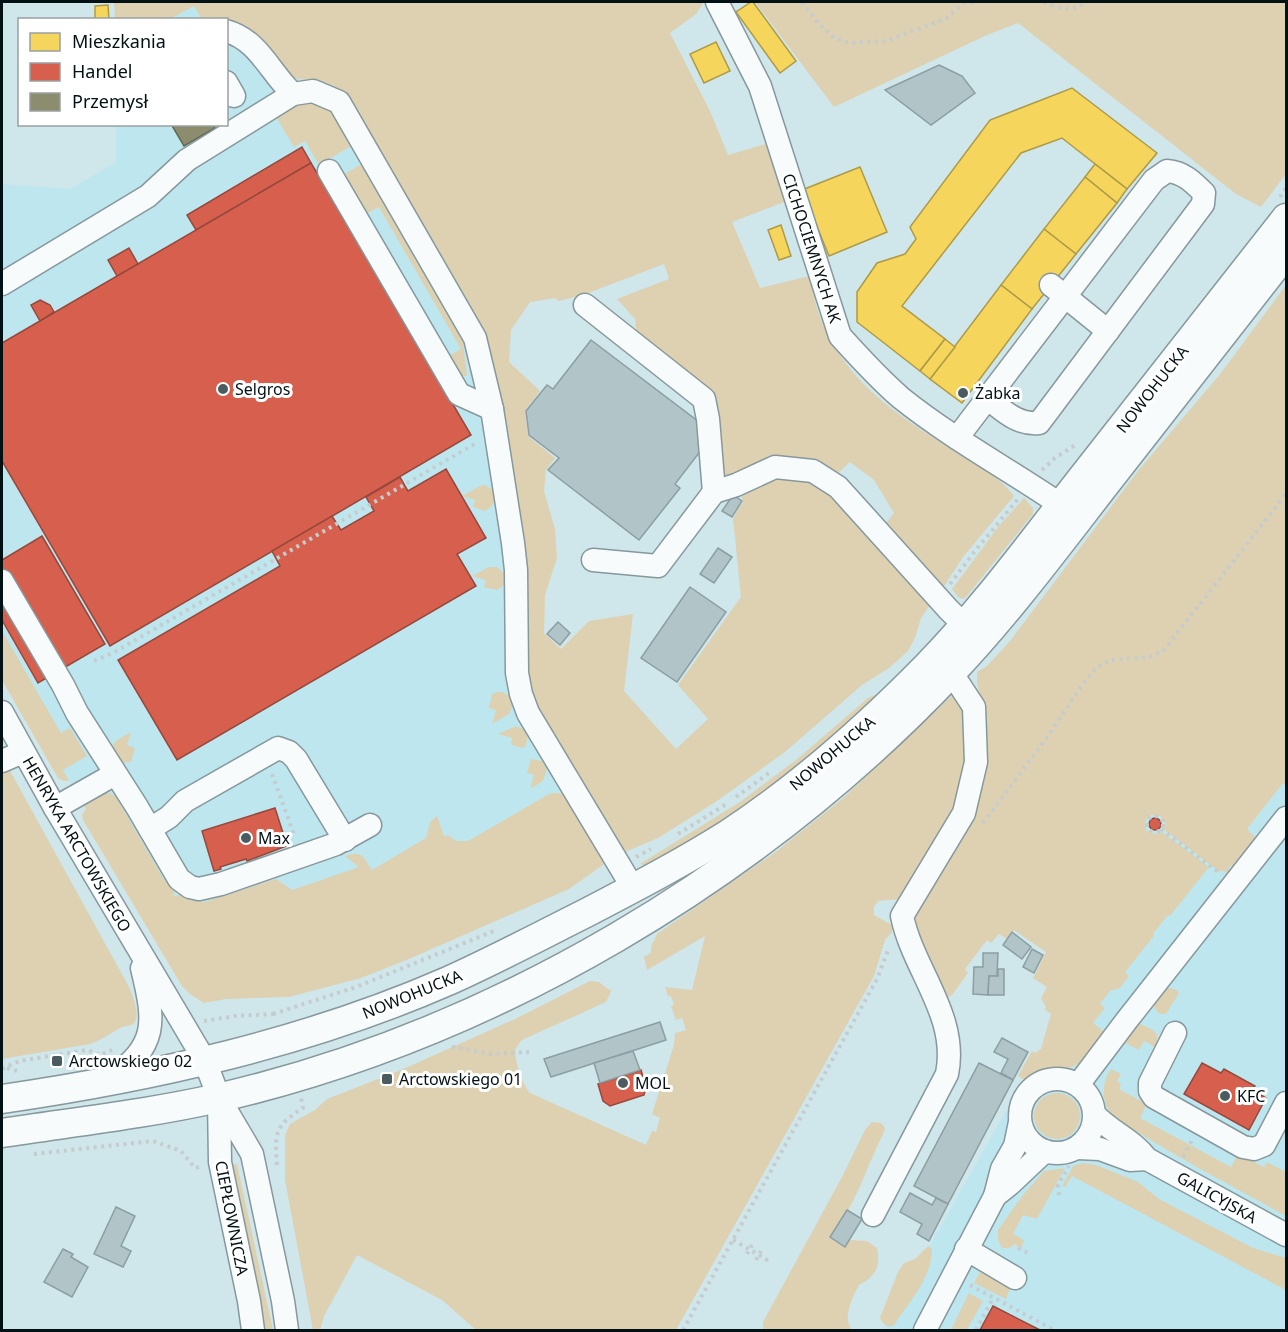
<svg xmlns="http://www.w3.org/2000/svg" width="1288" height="1332" viewBox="0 0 1288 1332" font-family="'Noto Sans',sans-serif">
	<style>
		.built { fill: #bee6ef }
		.green { fill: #ddd1b1 }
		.homes { fill: #f6d55c; stroke: #ad9a46; stroke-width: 1.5 }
		.shops { fill: #d6604d; stroke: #96483c; stroke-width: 1.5 }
		.industry { fill: #8c8c6e; stroke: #636753; stroke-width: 1.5 }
		.building { fill: #b1c4c8; stroke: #8b9ea2; stroke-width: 1.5 }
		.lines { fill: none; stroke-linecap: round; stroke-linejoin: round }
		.minor-casing { stroke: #86989c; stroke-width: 25 }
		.major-casing { stroke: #86989c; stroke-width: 31 }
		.path { stroke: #c6cccd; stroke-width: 4; stroke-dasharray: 3 4.5; stroke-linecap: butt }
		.minor { stroke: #f8fbfc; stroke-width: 22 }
		.major { stroke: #f8fbfc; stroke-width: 28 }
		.poi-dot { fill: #4a5c5f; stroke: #fff; stroke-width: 2 }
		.labels { text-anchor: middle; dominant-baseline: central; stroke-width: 6; stroke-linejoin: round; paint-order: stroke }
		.street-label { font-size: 16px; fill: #021114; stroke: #fff }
		.poi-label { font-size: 16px; fill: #021114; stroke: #fff; text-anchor: start }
	</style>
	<rect width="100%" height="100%" fill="#cfe6eb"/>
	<!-- built -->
	<g class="built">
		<polygon points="114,2 197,2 335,72 494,301 534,544 533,666 599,783 464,853 187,952 86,809 2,666 2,184 70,189 116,162 116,125 226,124 226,20 115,19"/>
		<polygon points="1286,570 1286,1330 882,1330 1041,1049 1051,1014 1046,875"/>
	</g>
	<!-- green -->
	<g class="green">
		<path d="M114,2H704L696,14L670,33L710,111L728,155L769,143L787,201L732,222L760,288L810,276C813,287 814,300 818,312C842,377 889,410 945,445C970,460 996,473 1014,496L963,557L943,588L885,524L894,513L874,480L850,462L835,476L798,458L776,455L731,479L724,476L715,401L637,338L635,319L617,299L669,279L664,264L583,295L558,301L556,298L530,302L511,330L509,362L540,391L525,411L528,436L555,458L546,470L544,491L555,529L557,558L545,595L544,633L561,649L589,621L633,614L624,691L676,749L708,719L678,685L741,597L733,518L743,502L740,491L773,477L812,479L829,490L930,605L921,618L915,638L908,651L889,668L862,685L785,752L717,801L658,838L623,853L537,707L531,689L526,662L525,540L487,345L471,306L354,105C346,94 335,84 320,81C308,79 299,81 287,76L226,20L210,17L202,19L194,6L170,19H115Z"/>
		<polygon points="755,2 1286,2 1286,174 1261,207 1236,194 1018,23 987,35 834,107"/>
		<polygon points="310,100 332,110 353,145 319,165 305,141 294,147 276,117 301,102"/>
		<polygon points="363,163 458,329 463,343 467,376 462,376 449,356 461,349 379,207 366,214 343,175"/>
		<path d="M1286,285V786L1283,783L1247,829L1257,839L1235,868L1231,865L1228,869L1231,872L1227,877L1225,875L1226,872L1222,870L1220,872L1163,829L1165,823L1160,816L1151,815C1145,818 1144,824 1147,831L1156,834L1162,832L1209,867L1170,916L1168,915L1153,934L1154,936L1125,972L1129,976L1120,988L1110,991L1100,1004L1105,1008L1093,1023L1106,1033C1096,1045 1086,1062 1072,1067C1053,1074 1044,1067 1026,1081L1018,1076L1032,1051L1035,1053L1041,1049L1051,1014L1045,1010L1046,1007L1041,998L1047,987L1033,978L1046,952L1014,930L1007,939L999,934L991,943L987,940L965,969L968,973L952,995L946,998L942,996L912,918L969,820L984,713L977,683V672L987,666L1010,641L1138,471L1221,373Z"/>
		<polygon points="485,485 494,491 495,500 490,508 485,511 473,507 475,500 462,496 480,486"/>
		<polygon points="1024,498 1033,508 1033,514 966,597 963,599 958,597 952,589 998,527"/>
		<polygon points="489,567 497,567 505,574 504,585 497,590 484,587 486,580 472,576"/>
		<polygon points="2,631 61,733 70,728 87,756 63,770 69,781 64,781 58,778 2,680"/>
		<polygon points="497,692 502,692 511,697 513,705 509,714 492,724 496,710 489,708 492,694"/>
		<polygon points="877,694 879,696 784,778 702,833 647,866 640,864 740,802 796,760 868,698"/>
		<path d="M953,695L958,698L963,712L967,762L957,810L901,899L878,901L874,907V915L894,926L892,932L885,940L874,976L676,1330H476L442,1300L357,1255L324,1316L320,1330H313L285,1180V1135L290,1124L315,1110L327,1099L401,1070L515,1019L590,981L599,982L609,990L612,989L606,1002L522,1040C520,1043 517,1045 516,1049C513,1058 523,1086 530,1093L646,1145L652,1131L656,1132L660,1118L652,1114L674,1045L675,1033L686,1030L682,1018L676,1020L671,1006L674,1005L671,996H668L665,987L692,990L705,936L647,970L644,957L651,953V947L657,934L777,851L841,800Z"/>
		<path d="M516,726L525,730C528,736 528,742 524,748L511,745L512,738L498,734Z"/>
		<path d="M131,732L127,745L135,748L131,762L120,763L111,750C113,740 123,737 131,732Z"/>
		<polygon points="531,759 542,761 547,769 543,781 530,789 534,775 527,773"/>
		<path d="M2,769H9L129,987C132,994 142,1018 133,1024C130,1026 124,1026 120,1028C110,1034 101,1040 90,1044L2,1059Z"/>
		<path d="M102,793H110L116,797L163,878L175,892L173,895L176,897L178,894L194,901L204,902L276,879L292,890L359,867L345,856C363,850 362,856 372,870L426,838L430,822L437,816L444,836L448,835L456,841H468L549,794C558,792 562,793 569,799L607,862L569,889L409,959L361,978L289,997L226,999L204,1003L190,994L182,986L83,820L82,815L86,809L83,804Z"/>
		<path d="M1166,987L1177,990L1179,993L1166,1014C1159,1016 1154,1009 1152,1002Z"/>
		<polygon points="1140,1024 1151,1029 1157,1034 1157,1048 1144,1041 1139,1050 1122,1041 1136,1025"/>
		<path d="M1111,1069L1121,1074L1117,1081L1121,1084L1119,1089L1147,1104L1140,1118L1231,1167L1238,1154L1264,1167L1267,1162L1286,1172V1216C1239,1190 1191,1165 1144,1136C1134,1129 1118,1123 1110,1112C1101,1100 1102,1081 1111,1069Z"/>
		<circle cx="1057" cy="1116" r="23"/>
		<path d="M872,1122L881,1123L885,1128L884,1132C869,1161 860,1193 841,1222L847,1240L867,1241L877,1248C881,1267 875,1277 859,1285C852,1298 842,1318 852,1330H763V1322L842,1177L865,1130Z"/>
		<polygon points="1083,1163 1096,1165 1138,1182 1159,1199 1253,1248 1286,1258 1286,1290 1072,1176 1065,1187 1062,1186 1073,1166"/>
		<polygon points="237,1164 273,1330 266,1330 232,1165"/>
		<polygon points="1065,1168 1037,1219 1023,1215 1013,1234 1024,1240 1021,1248 1014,1244 1010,1248 1002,1248 998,1240 998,1230 1023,1195 1044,1171"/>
		<path d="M928,1246L932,1249C932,1278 909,1302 894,1325L890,1327L884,1324L880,1318L898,1272L904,1263L915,1259Z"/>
		<polygon points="980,1272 1011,1286 1006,1299 974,1283"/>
		<polygon points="969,1293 983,1301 967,1330 951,1330"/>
	</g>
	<!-- homes -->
	<g class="homes">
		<polygon points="751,2 753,2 796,61 780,73 736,12"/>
		<polygon points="108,5 109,20 95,20 95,6"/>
		<polygon points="716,42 730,71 704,83 690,54"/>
		<polygon points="1072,88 1157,153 1127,189 1062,138 1021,153 902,306 945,339 920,371 857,322 857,292 877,263 905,254 916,239 910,227 990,120"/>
		<polygon points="1095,164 1127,189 1117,203 1085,177"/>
		<polygon points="860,167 887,232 829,256 802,190"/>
		<polygon points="1085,177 1117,203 1076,254 1044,229"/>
		<polygon points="781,225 791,256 779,260 768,230"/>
		<polygon points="1044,229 1076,254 1032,309 1001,285"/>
		<polygon points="1001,285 1032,309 962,403 930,379"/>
		<polygon points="945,339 955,347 930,379 920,371"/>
	</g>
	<!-- shops -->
	<g class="shops">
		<polygon points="302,147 311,163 196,230 187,215"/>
		<polygon points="311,163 471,435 110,646 2,461 2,343"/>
		<polygon points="129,248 138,264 117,276 108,260"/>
		<polygon points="40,300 50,305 54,312 40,321 31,305"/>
		<polygon points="446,469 486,538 457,554 476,586 177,760 118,660 280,566 272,551 332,516 341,530 374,511 366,497 400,477 408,491"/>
		<polygon points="42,536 105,644 38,683 2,620 2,560"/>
		<polygon points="275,808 284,836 286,836 289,845 247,861 246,859 220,867 221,869 214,871 202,831"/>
		<circle cx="1155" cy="824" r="6"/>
		<polygon points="1202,1063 1221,1073 1224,1069 1255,1086 1253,1090 1266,1098 1249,1130 1184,1094"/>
		<polygon points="641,1070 646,1087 644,1095 610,1106 603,1101 598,1084"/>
		<polygon points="993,1306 1040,1330 980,1330"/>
	</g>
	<!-- industry -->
	<polygon class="industry" points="171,124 213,124 215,128 184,146"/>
	<!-- building -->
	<g class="building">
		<polygon points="939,65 962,76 975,93 931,125 885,90"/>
		<polygon points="591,340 699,422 702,449 675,484 680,488 639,540 548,470 559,458 529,435 526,411 547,385 553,389"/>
		<polygon points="733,495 742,501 732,517 722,511"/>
		<polygon points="718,548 732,557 714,583 700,574"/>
		<polygon points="690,587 726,612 677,682 641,658"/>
		<polygon points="558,622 570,633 560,645 547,634"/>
		<polygon points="1012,932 1031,947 1022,959 1003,945"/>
		<polygon points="1032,949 1043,955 1034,973 1023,967"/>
		<polygon points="983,953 998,953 997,976 989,976 988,995 973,994 974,967 983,967"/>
		<polygon points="998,969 1004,969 1004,995 988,995 989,976 998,976"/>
		<polygon points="660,1022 666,1040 551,1077 544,1059"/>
		<polygon points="1002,1038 1028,1052 1013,1080 1001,1073 1008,1059 994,1052"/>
		<polygon points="633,1051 640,1070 600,1083 594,1063"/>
		<polygon points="979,1063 1013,1080 948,1204 914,1186"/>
		<polygon points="910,1193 932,1205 936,1198 948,1204 929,1241 917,1234 922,1224 900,1212"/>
		<polygon points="116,1207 135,1216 121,1246 131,1251 123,1267 94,1254"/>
		<polygon points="847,1210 862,1219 845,1247 830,1237"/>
		<polygon points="63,1249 73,1254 71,1257 88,1267 72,1297 44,1282"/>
	</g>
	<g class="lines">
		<!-- minor casing -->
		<g class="minor-casing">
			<g id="minor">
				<path d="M717,2L760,86L840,336C859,357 879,379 901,398C951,438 1008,469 1061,505"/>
				<path d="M226,31C259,40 270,73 293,94"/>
				<polyline points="226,82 234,96"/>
				<polyline points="329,171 459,394 492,409"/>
				<polyline points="2,284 148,196 187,160 293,94 313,91 339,102 475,338 492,409 513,543 516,570 517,673 521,694 528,713 633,888"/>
				<polyline points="1051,285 1108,331"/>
				<polyline points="585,305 704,399 708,419 714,492"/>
				<path d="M957,438L1154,180L1167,171C1183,172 1193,182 1204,193L1203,204L1039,423C1017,425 1004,411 987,398"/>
				<polyline points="593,560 658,566 714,492 736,485 775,467 813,471 838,487 948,609 964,625"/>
				<polyline points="2,581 63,685 77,713 137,807 179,879 190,887 199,889 221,884 336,844 370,825"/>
				<polyline points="2,712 55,808 205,1061 219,1098 252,1154 283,1301 287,1330"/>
				<polyline points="2,761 23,752"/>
				<polyline points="55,808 115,774"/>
				<polyline points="150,829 169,817 185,801 278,748 289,752 296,759 345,840"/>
				<polyline points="1175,1033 1150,1083 1150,1091 1154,1097 1243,1147 1254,1149 1264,1145 1286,1103"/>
				<circle cx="1057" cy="1116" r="37"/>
				<path d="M108,1080C159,1046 155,1022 142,968"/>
				<polyline points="1078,1085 1127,1020 1286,818"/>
				<polyline points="219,1099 220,1162 249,1301 253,1330"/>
				<path d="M1095,1115C1111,1132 1133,1140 1147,1159L1286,1235"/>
				<polyline points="1078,1148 1100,1149 1130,1160 1147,1159"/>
				<polyline points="995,1196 1010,1184 1045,1151"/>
				<path d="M873,1215L947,1074C959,1016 913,970 902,916L964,813L976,762L974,707L951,672"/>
				<polyline points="966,1249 1015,1278"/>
				<polyline points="925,1330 995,1196 1002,1169 1015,1146 1020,1122"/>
			</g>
		</g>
		<!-- major casing -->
		<g class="major-casing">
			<g id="major">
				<path d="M2,1099C153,1077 306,1043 448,981C495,960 540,936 586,913C634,888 682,863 728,834C800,787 866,728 926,667C983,609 1031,543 1081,479C1150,392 1218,305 1286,218"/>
				<path d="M2,1133C74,1122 147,1114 218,1098C494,1034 758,877 952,672C1006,615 1053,552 1101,490C1163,411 1225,332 1286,253"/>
			</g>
		</g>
		<!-- path -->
		<g class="path">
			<polyline points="802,2 817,22 834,38 850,43 886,41 947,18 964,3 975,2"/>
			<path d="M1044,2C1057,9 1073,12 1086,2"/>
			<polyline points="1280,197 1286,188"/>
			<polyline points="1042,470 1055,458 1077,444"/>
			<polyline points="950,584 975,551 1018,499"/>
			<polyline points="94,661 113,653 478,442"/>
			<polyline points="272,774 295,837"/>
			<polyline points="736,797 769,773"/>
			<circle cx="1155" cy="824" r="8"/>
			<polyline points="983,823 1046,739 1082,685 1097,667 1111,660 1149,657 1164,650 1286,494"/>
			<polyline points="1161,829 1218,872"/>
			<polyline points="678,834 728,803"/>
			<polyline points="636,857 651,849"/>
			<polyline points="273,1014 356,987 494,931"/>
			<polyline points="204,1021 235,1016 274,1014"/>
			<polyline points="452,1047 490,1054 529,1052"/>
			<polyline points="89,1060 112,1050"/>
			<polyline points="7,1068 17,1071"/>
			<polyline points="2,1069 19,1061 87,1050 98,1054"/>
			<polyline points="34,1154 153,1141 181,1151 195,1168 202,1166"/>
			<polyline points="1183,1157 1192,1140"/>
			<path d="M277,1165C274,1132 276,1125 303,1108L301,1098"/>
			<polyline points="1059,1195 1058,1185 1069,1166"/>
			<polyline points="733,1240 769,1261"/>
			<polyline points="1018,1248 1028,1253"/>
			<polyline points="747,1254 752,1245"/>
			<polyline points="756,1260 761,1251"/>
			<polyline points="970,1285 1054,1330"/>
			<polyline points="683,1330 877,979 889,948"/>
			<polyline points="976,1330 993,1298"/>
		</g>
		<!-- minor -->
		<use href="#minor" class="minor"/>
		<!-- major -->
		<use href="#major" class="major"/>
	</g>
	<!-- markers -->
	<g class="poi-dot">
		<circle cx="223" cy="389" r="6"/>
		<circle cx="963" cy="393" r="6"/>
		<circle cx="246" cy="838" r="6"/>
		<rect x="51" y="1055" width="12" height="12" rx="3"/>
		<rect x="381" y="1073" width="12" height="12" rx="3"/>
		<circle cx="623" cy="1083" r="6"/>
		<circle cx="1225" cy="1096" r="6"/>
	</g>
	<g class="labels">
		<!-- street labels -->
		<g class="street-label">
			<text transform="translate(812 248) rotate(72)">CICHOCIEMNYCH AK</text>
			<text transform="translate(1152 389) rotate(-52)">NOWOHUCKA</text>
			<text transform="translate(832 753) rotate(-40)">NOWOHUCKA</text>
			<text transform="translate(77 844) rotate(60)">HENRYKA ARCTOWSKIEGO</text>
			<text transform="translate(412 994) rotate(-22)">NOWOHUCKA</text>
			<text transform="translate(1217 1197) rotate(29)">GALICYJSKA</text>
			<text transform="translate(232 1218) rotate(79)">CIEPŁOWNICZA</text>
		</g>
		<!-- poi labels -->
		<g class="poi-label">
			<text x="235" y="389">Selgros</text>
			<text x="975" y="393">Żabka</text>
			<text x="258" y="838">Max</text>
			<text x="69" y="1061">Arctowskiego 02</text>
			<text x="399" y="1079">Arctowskiego 01</text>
			<text x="635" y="1083">MOL</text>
			<text x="1237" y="1096">KFC</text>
		</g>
	</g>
	<!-- border -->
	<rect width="1288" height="1332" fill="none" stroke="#021114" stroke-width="6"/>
	<!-- legend -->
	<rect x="18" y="18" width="210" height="108" fill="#ffffff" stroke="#9aa0a1" stroke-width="1.5"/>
	<rect x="30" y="33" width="30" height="18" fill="#f6d55c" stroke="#9aa0a1" stroke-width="1.5"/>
	<text x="72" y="48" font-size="18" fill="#021114">Mieszkania</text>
	<rect x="30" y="63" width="30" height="18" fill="#d6604d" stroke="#9aa0a1" stroke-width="1.5"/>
	<text x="72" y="78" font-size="18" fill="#021114">Handel</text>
	<rect x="30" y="93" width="30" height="18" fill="#8c8c6e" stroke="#9aa0a1" stroke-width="1.5"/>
	<text x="72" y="108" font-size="18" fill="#021114">Przemysł</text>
</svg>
